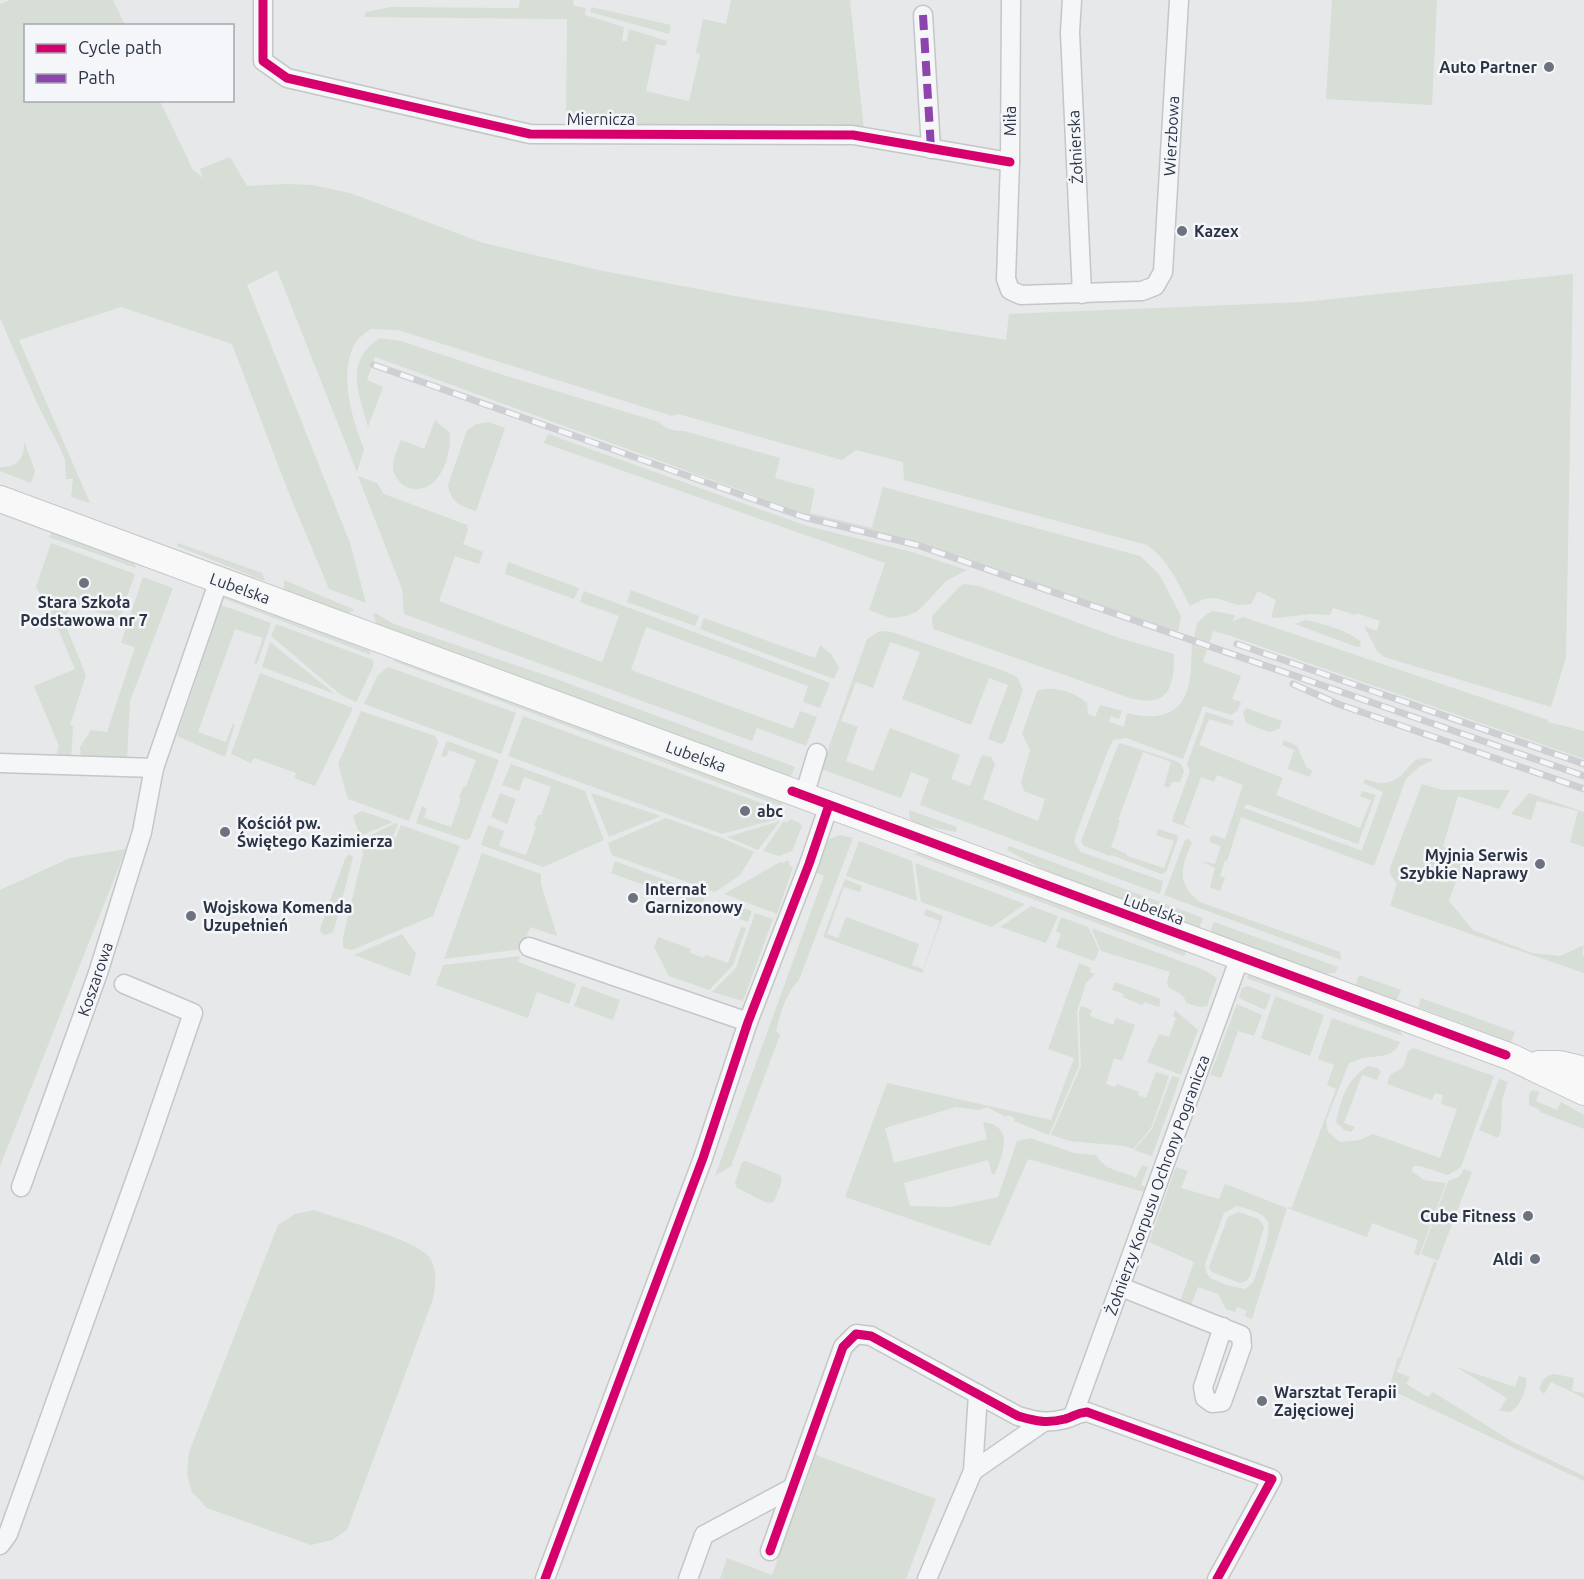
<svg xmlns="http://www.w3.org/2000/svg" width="1584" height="1579" viewBox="0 0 1584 1579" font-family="Ubuntu,sans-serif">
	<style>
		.green { fill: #d6ded6; fill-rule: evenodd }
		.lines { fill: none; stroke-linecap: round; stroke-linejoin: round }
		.minor-casing { stroke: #c4c6c8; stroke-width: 21 }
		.secondary-casing { stroke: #c4c6c8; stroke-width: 28 }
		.minor { stroke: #f5f6f7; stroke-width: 18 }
		.secondary { stroke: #f8f8f8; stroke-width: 26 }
		.rail-casing { stroke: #cecfd2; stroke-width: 7 }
		.rail { stroke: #f4f6f9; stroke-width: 4.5; stroke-dasharray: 14; stroke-linecap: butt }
		.quiet { stroke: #8e44ad; stroke-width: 8; stroke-dasharray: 15 8; stroke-linecap: butt }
		.cycleway-casing { stroke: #f4f6f9; stroke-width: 13 }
		.cycleway { stroke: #d6006c; stroke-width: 9 }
		.poi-dot { fill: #6c737f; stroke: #f4f6f9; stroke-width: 2 }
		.labels { text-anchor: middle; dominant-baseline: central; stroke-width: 5; stroke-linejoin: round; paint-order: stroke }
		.poi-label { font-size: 16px; font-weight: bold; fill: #2b3445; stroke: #f4f6f9; text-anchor: start }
		.street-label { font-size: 16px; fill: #2b3445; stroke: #f4f6f9 }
	</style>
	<rect width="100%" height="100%" fill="#e6e8ea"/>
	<!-- green -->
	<g class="green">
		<path d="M10,0H113L125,25L26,26V100L160,101L193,170L203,178L200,169L230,157L247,186L285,184L312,185L350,193L483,243L598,270L740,297L1006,340L1009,314L1303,302L1573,274L1566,657L1551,707L1384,657L1377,651L1364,626L1377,631L1380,621L1356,613L1355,615L1333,608L1330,615L1311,614L1276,618L1271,617L1276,600L1258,591L1251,604L1238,605L1216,598L1204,599L1190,606C1178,583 1169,561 1147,545L904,480L903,462L856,450L842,460L678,414L672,416L398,330L371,329C365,333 357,339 354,345C339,376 352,419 364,449L357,472L277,270L247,285L350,543L366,603L329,589L288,491L232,344L121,307L19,340L90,503L71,497L73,479H66L65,460L61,450L37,403L0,318V4Z"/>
		<polygon points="520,0 573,0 574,6 586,8 585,15 624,27 622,41 627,41 629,29 667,41 666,46 656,44 646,91 689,101 700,54 696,53 703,19 726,24 731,0 850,0 864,130 566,127 567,19 364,17 366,12 391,7 519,8"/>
		<polygon points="1332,0 1437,0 1432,105 1326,99"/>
		<polygon points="591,7 671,25 669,34 590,12"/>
		<path d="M379,338L401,341L503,375L659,422C666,430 674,431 684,431L780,458L775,478L815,489L810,513L872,528L883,487L1140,556L1159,574L1181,616L1178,632L928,546L806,514L375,357L367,380L383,387L368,427C359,394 344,362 379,338Z"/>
		<path d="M435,420L450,433C451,454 442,487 418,489C411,489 406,488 401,483C397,478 393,474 393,467C393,458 398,448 401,440L424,449Z"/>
		<path d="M488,422L505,428L476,511C460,506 451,503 448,485L467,430L477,424Z"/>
		<polygon points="548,434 807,526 912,552 967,570 946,581 924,605 916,612 906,616 890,618 869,610 885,563 544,443"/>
		<path d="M24,441L35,471L31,483L0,471V467C18,468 25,458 24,441Z"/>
		<polygon points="358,476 377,483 384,494 467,525 468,530 463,544 483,552 479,564 455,556 439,601 602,662 619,616 580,602 584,591 830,683 820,708 803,702 808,686 646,627 631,670 793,729 800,711 817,717 806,746 757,728 752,741 404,614 402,589"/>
		<polygon points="52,532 135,563 136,568 49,537"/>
		<polygon points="51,543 135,574 119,619 70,603 65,624 86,675 70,725 73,726 71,760 56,757 59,746 34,686 75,669 52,615 36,587"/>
		<polygon points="178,543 262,573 265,581 177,546"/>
		<polygon points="508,562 579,588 574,599 505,574"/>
		<polygon points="143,577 173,588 130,701 127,760 81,758 80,747 91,730 107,732 135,647 121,643"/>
		<polygon points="284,580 355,610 346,614 284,591"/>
		<path d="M964,584L979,586L1119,638L1174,654C1174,688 1169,708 1130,698L933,629L932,616L959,587Z"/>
		<polygon points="631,590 699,616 695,626 627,602"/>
		<polygon points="225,596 369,649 371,655 222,598"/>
		<polygon points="221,605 271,623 257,664 254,663 263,638 235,629 198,732 226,742 233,723 235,724 225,757 177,736"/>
		<polygon points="1213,611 1235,615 1233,621 1243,617 1548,720 1548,722 1584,731 1584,759 1228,635 1213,631 1209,644 1194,639 1197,623 1207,614"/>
		<polygon points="375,613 394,624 551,677 795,767 790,778 747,762 378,626 373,616"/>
		<polygon points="704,618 815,658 820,645 831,654 839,667 834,679 700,629"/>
		<path d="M1306,620C1324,624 1346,630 1360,641L1361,647H1357L1295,624Z"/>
		<polygon points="276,624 373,660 373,667 356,702 341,695 271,636"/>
		<path d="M880,631L892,632L1004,671L1017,677L1023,690L1005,741L1001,744L988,739L1008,685L989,678L971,725L902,699L920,652L890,642L873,688L856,682L841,721L858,727L846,761L873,771L890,728L960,755L951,779L970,786L982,755L991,757L995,764L983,799L1038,821L1045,799L1024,791L1021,782L1030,750L1022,734L1037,691C1052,685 1074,692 1087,703L1088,714L1095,717L1100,705L1122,711L1119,719L1111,716L1109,722L1124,727L1127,713C1152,720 1181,718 1188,687C1192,673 1191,658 1192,644L1207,650L1203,662L1241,676L1232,699L1241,702L1237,711L1231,715L1203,706L1183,759L1126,738L1113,740L1107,753L1076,834L1074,842L1081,852L1163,881L1160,894L920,805L929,779L911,772L901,798L821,769L867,639Z"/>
		<polygon points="270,642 335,694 262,667"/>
		<polygon points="397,660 783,802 782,805 777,805 732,788 393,661"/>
		<polygon points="388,667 516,713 501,754 364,704 378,675"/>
		<polygon points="260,673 353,708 315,786 294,778 296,773 254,758 251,763 231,754"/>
		<polygon points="1246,708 1282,721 1279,729 1269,732 1246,723 1243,713"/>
		<polygon points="361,711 435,736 438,742 409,821 348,799 338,764"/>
		<path d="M1206,712L1234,721L1232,726L1209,719L1199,745L1283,778L1276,795L1360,828L1371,800L1360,796L1362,791L1376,795L1358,844L1246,804L1244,808L1360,850H1362L1383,792L1363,783L1365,779C1372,781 1381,785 1389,782C1411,777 1407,751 1434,760L1420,766L1406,779L1374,866L1241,817L1227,861L1225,860L1220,876L1225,878L1220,891L1211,888L1210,886L1215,868L1201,861L1215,864L1221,846L1210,842V837L1213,835L1225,839L1243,785L1217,775L1214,782L1201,777L1184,824L1196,830L1173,822L1172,820L1190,771L1187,764Z"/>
		<polygon points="523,716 783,811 781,818 722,834 508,756"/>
		<polygon points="1284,740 1297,746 1306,767 1312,771 1310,777 1288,769 1294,750 1282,745"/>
		<polygon points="447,741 499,760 470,838 466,840 416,823 422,806 427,809 424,818 451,827 461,799 459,798 463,787 466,787 476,760 449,750 446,757 441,756"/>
		<polygon points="1120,743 1176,761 1181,764 1184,771 1180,782 1172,782 1169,788 1164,786 1171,762 1143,752 1118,820 1120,821 1111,847 1127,854 1127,856 1164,868 1174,841 1156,835 1158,829 1177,835 1178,838 1166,872 1161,874 1112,855 1110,856 1084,846 1081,841 1118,745"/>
		<polygon points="511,764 585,791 604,840 543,867 481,845 488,825 504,831 499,846 526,855 536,827 534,826 538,815 541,815 551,787 524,777 519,791 502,785"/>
		<polygon points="1422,784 1442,790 1510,790 1499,809 1458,796 1443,846 1463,861 1449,901 1473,930 1532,953 1560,956 1584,945 1582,955 1584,955 1584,973 1390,906 1397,884 1390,874 1390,868"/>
		<polygon points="500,793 516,799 507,824 491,817"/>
		<polygon points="591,793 661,816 609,837"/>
		<polygon points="1529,793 1584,812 1584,847 1570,842 1578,811 1537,801 1531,820 1511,814"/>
		<polygon points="909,810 957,827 956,832 915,824 910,819"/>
		<polygon points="362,811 393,822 360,836 353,816"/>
		<polygon points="666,818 722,838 754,852 740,875 715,892 612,855 608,843"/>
		<polygon points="790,819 798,822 802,826 792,851 779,856 763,851 784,821 787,823"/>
		<polygon points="780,821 758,850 727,837"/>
		<polygon points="396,823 398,824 393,836 396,838 401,825 460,846 433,916 352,950 346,949 343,947 343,937 363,854 361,840"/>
		<path d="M840,835L853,838L799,980C786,993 780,1014 776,1031L780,1035L731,1166L715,1176L824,876L813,871L824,841Z"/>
		<path d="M1188,839L1192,843C1180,867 1177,886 1200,902L1340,952L1341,960L1164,895L1185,840Z"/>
		<polygon points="859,841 912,861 917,901 846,876"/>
		<polygon points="1009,846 1203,918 1199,928 1048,872 1007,850"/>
		<polygon points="126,849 0,1166 0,890 70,858"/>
		<polygon points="923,852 1187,950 1184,956 913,854"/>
		<polygon points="482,853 541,874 541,884 557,936 530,927 522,949 444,959"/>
		<polygon points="349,854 353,857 336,923 333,932 325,935 321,933 320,929 345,859"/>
		<polygon points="615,861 706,895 701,906 611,873"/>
		<polygon points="786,861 789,861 789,865 793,867 777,914 724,894 780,862 784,863"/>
		<polygon points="915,863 1025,904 992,927 921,902"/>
		<polygon points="845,879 862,886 860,892 844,887 827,934 838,938 846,917 919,944 912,965 923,969 940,921 924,915 926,909 943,916 922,973 823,937"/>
		<polygon points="718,900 752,911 748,922 715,910"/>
		<polygon points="1031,906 1058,916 1046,943 1000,927"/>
		<polygon points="755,913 773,919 743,1001 712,992 736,968"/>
		<polygon points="1061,917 1088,927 1099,950 1094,961 1056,947 1061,934 1056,931"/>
		<polygon points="1214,922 1338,967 1335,973 1322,974 1210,933"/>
		<polygon points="741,927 746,928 733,965 709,990 669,976 654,947 658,937 691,949 690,953 704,958 706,955 728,963"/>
		<path d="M1094,929L1204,970L1217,978L1207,1006L1201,1007L1186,1003C1186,995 1175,991 1168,987L1167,982L1170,972L1101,951L1092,930Z"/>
		<polygon points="402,934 416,954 410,976 354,955"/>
		<polygon points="520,956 518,962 576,984 569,1004 537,992 528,1018 436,985 443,965"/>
		<path d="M1079,963L1091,968L1090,972L1095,974L1086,983L1077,1011L1079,1066L1049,1135L1014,1121L1015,1118L1008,1115L1006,1117L987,1107L978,1110L956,1107L885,1128L894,1163L987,1139L983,1122C1016,1126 1002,1155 995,1174H992L988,1160L904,1183L910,1206L951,1207L998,1197L1017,1141L1030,1138L1074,1153L1096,1155C1106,1172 1121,1170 1136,1178L1142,1165L1148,1167L1141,1185L1145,1187L1144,1192L1028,1159L990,1246L845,1197L887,1083L1051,1120L1074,1058L1048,1049Z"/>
		<polygon points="1250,974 1398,1028 1403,1036 1246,978"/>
		<polygon points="1359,975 1401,990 1397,1000 1358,987 1356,984"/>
		<polygon points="1115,982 1161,999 1159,1007 1144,1002 1142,1005 1123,997 1124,994 1112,990"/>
		<polygon points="582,986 620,1000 613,1020 574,1006"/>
		<polygon points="1248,986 1271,995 1265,1010 1239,998 1242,988"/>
		<polygon points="1275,996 1324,1015 1310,1056 1261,1038"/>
		<polygon points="1421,998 1515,1032 1511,1042 1418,1007"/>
		<polygon points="1237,1004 1262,1015 1254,1036 1238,1031 1221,1078 1210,1075"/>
		<polygon points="1081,1006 1092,1010 1090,1016 1113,1025 1116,1018 1135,1025 1122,1061 1114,1058 1106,1084 1115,1087 1117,1084 1139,1092 1138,1095 1146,1098 1156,1072 1169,1076 1151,1128 1133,1149 1124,1146 1070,1141 1051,1135 1081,1066 1079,1012"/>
		<polygon points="1175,1010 1198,1030 1181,1075 1147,1062 1159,1034 1169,1037 1176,1018 1173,1016"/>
		<path d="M1332,1018L1400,1042C1393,1059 1378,1055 1363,1058C1358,1059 1354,1062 1349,1063L1326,1121L1328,1132L1340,1142L1360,1140L1373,1134L1440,1158L1457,1109L1441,1104L1443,1095L1435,1093L1432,1100L1387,1084L1390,1075L1403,1067L1408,1052L1413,1048L1494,1076L1461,1167L1448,1175L1420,1166H1413L1412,1171L1424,1180L1446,1183L1419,1256L1414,1254L1418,1240L1372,1223L1367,1237L1287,1208L1252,1319L1245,1316L1247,1311L1237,1307L1235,1312L1226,1309L1218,1294L1198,1287L1191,1306L1180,1302L1194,1262L1149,1242L1176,1167L1188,1171L1181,1188L1219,1199L1225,1184L1287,1208L1292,1207L1336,1089L1327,1085L1334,1065L1318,1059ZM1237,1206C1245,1208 1262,1212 1267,1220C1274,1232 1257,1270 1253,1283L1245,1289L1226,1285L1210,1278L1206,1272L1205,1264L1224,1213Z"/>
		<path d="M1368,1066L1378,1068L1381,1072L1377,1080L1362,1075L1344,1123L1355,1127L1351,1132L1344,1130L1336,1122C1341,1099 1347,1079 1368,1066Z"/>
		<polygon points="1172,1076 1180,1078 1152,1156 1134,1150 1152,1129"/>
		<polygon points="1499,1079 1508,1082 1502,1099 1501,1131 1498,1138 1479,1130"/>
		<polygon points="1532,1090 1539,1092 1536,1101 1557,1110 1561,1102 1584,1115 1584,1129 1540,1112 1539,1109 1529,1105 1529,1095"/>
		<polygon points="746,1161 780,1175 782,1181 774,1202 767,1203 737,1188 735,1183 742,1162"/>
		<polygon points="1464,1169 1472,1172 1438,1261 1421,1254 1448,1181 1459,1177"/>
		<path d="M314,1210C336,1218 420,1241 430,1258C438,1271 435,1285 433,1299L347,1530L332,1540L311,1545L207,1508L192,1492L187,1475L189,1452L278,1225L295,1214Z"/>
		<polygon points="1238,1212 1259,1219 1264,1227 1250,1276 1246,1281 1240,1283 1212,1272 1209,1267 1228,1217"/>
		<polygon points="1434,1261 1437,1263 1397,1372 1410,1377 1406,1384 1428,1397 1433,1392 1513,1442 1584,1476 1584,1481 1389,1389 1398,1357 1400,1358"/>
		<path d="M1456,1367L1515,1387L1519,1376L1526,1378C1528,1388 1520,1407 1510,1412L1499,1411L1507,1398Z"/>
		<path d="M1554,1374L1574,1378L1572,1391L1584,1393V1398L1551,1382L1544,1394L1540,1390C1540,1381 1545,1376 1554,1374Z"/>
		<polygon points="816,1455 936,1499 906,1579 720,1579 727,1558 772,1575"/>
	</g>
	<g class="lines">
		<!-- minor casing -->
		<g class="minor-casing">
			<g id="minor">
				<polyline points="263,0 263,61 287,78 517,131 530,134 853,135 1010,162"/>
				<polyline points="1011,0 1010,162 1006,279 1010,290 1021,295 1142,291 1155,286 1163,272 1179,0"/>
				<polyline points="1072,0 1070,32 1082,294"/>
				<polyline points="923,15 931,149"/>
				<polyline points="0,763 154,768"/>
				<polyline points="804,796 817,753"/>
				<polyline points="529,947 748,1022"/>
				<polyline points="21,1187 98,973 142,832 154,768 219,580"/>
				<polyline points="1121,1287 1241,1335 1242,1346 1222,1402 1212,1403 1205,1398 1203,1387 1223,1327"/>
				<polyline points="1074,1413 1240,957"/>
				<polyline points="973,1471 1042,1423"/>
				<polyline points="0,1545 8,1534 146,1150 193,1013 124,984"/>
				<path d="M770,1551L843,1347L856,1334L871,1336L1018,1416C1036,1421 1046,1424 1065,1419C1074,1417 1075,1413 1087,1412L1272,1479L1217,1579"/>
				<polyline points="545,1579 703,1158 748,1022 809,864 829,805"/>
				<polyline points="688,1579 704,1535 792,1488"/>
				<polyline points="927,1579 973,1471 978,1394"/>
			</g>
		</g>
		<!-- secondary casing -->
		<g class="secondary-casing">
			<g id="secondary">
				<polyline points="0,499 1511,1057 1584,1092"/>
				<polyline points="1539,1064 1560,1064 1584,1070"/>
			</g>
		</g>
		<!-- minor -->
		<use href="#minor" class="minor"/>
		<!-- secondary -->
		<use href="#secondary" class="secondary"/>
		<!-- rail casing -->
		<g class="rail-casing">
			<g id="rail">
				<polyline points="374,365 804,517 917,545 1584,776"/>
				<polyline points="1237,644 1584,764"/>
				<polyline points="1293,684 1338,704 1584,789"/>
			</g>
		</g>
		<!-- rail -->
		<use href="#rail" class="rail"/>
		<!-- quiet -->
		<polyline class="quiet" points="923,15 931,149"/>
		<!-- cycleway casing -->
		<g class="cycleway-casing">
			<g id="cycleway">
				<polyline points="263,0 263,61 287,78 517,131 530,134 853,135 1010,162"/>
				<polyline points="792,791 1506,1055"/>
				<path d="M770,1551L843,1347L856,1334L871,1336L1018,1416C1036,1421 1046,1424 1065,1419C1074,1417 1075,1413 1087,1412L1272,1479L1217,1579"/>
				<polyline points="545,1579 703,1158 748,1022 809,864 829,805"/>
			</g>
		</g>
		<!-- cycleway -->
		<use href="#cycleway" class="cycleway"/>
	</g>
	<!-- markers -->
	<g class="poi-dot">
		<circle cx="1549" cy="67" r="6"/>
		<circle cx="1182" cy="231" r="6"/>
		<circle cx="84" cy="583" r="6"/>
		<circle cx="745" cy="811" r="6"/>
		<circle cx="225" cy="832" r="6"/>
		<circle cx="1540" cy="864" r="6"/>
		<circle cx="633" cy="898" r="6"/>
		<circle cx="191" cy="916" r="6"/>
		<circle cx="1528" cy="1216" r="6"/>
		<circle cx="1535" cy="1259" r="6"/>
		<circle cx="1262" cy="1401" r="6"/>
	</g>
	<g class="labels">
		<!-- poi labels -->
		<g class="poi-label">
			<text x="1537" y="67" text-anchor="end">Auto Partner</text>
			<text x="1194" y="231">Kazex</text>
			<text x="84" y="602" text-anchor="middle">Stara Szkoła<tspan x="84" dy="18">Podstawowa nr 7</tspan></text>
			<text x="757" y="811">abc</text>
			<text x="237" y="823">Kościół pw.<tspan x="237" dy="18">Świętego Kazimierza</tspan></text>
			<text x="1528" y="855" text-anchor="end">Myjnia Serwis<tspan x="1528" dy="18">Szybkie Naprawy</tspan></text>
			<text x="645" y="889">Internat<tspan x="645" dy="18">Garnizonowy</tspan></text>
			<text x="203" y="907">Wojskowa Komenda<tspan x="203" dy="18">Uzupełnień</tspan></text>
			<text x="1516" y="1216" text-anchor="end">Cube Fitness</text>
			<text x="1523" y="1259" text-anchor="end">Aldi</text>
			<text x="1274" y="1392">Warsztat Terapii<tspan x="1274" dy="18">Zajęciowej</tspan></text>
		</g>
		<!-- street labels -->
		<g class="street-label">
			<text x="601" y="119">Miernicza</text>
			<text transform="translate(1010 121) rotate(-90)">Miła</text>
			<text transform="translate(1171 136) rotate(-87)">Wierzbowa</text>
			<text transform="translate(1075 147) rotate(-93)">Żołnierska</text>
			<text transform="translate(240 588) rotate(20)">Lubelska</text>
			<text transform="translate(696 756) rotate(20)">Lubelska</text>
			<text transform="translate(1154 909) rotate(20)">Lubelska</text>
			<text transform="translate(95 979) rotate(-71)">Koszarowa</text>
			<text transform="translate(1157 1185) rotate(-70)">Żołnierzy Korpusu Ochrony Pogranicza</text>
		</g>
	</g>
	<!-- legend -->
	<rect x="24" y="24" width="210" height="78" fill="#f4f6f9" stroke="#a4a8b1" stroke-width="1.5"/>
	<rect x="36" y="44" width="30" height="9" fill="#d6006c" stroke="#a4a8b1" stroke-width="1.5"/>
	<text x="78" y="54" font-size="18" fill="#2b3445">Cycle path</text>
	<rect x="36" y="74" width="30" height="9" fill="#8e44ad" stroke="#a4a8b1" stroke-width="1.5"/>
	<text x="78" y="84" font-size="18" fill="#2b3445">Path</text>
</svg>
